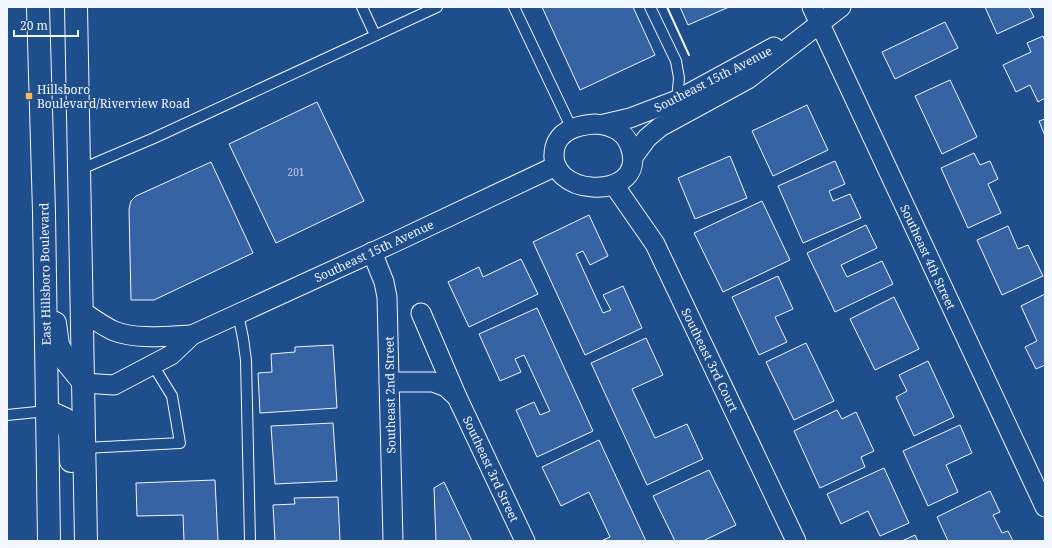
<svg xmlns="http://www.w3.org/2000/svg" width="1052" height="548" viewBox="0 0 1052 548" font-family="'Noto Serif',serif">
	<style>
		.building { fill: #3563a3; stroke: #f2f6ff }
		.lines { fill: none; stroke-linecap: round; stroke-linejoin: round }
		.lane-casing { stroke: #f2f6ff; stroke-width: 12 }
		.street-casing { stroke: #f2f6ff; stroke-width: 21 }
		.secondary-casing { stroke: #f2f6ff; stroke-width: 24 }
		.lane { stroke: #1f4e8c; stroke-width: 10 }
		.street { stroke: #1f4e8c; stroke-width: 19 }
		.secondary { stroke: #1f4e8c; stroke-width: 22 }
		.wall { stroke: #f2f6ff; stroke-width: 2 }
		.poi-dot { fill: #ffb74d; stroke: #1f4e8c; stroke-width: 1.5 }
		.labels { text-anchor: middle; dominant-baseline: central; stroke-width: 3; stroke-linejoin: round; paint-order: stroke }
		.number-label { font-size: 10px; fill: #c3d1e8 }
		.street-label { font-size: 12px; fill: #f2f6ff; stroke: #1f4e8c }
		.poi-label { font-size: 12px; fill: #f2f6ff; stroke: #1f4e8c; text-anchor: start }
	</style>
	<rect width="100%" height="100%" fill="#1f4e8c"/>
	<!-- building -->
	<g class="building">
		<polygon points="542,7 633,7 655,55 580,90"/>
		<polygon points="680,7 729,7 688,25"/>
		<polygon points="985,7 1029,7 1034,17 997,34"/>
		<polygon points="945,22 958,48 895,79 882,52"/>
		<polygon points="1043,36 1045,41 1045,98 1038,102 1030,85 1016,92 1003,65 1031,52 1027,43"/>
		<polygon points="950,80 977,137 942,154 915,96"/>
		<polygon points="317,102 364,201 276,243 229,144"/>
		<polygon points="807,105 828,150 773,176 752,131"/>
		<polygon points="1045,119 1045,136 1039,121"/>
		<polygon points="974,153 980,165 990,161 998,179 988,184 1001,213 968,228 941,168"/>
		<polygon points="730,156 747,198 695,219 678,178"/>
		<polygon points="835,161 845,184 829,191 833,201 850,194 861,218 803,243 778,186"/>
		<polygon points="211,162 253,253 154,300 131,300 129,209 131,201 136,196"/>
		<polygon points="762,201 790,260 723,292 694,233"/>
		<polygon points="589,215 608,256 590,265 583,251 576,254 603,313 611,310 603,295 623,286 642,328 585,355 533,242"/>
		<polygon points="866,225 877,248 841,265 847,277 882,261 893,284 835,312 807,253"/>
		<polygon points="1008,226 1018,249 1028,245 1043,276 1002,295 977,240"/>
		<polygon points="521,259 538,294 469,327 448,282 479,267 483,277"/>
		<polygon points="778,276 793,309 775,317 787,342 759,355 732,297"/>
		<polygon points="1045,294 1045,365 1036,369 1025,347 1037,341 1021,306"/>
		<polygon points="894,297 919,349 875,370 850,319"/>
		<polygon points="537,308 593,431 537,457 516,410 534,402 540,415 550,411 524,355 515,359 521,372 500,381 479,334"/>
		<polygon points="646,338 663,375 632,389 655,438 687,424 703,459 647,485 591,363"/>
		<polygon points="806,343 834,401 794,420 766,362"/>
		<polygon points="333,345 337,408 260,413 258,373 272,372 271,354 295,352 295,347"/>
		<polygon points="928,361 954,417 914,436 896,397 907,391 899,375"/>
		<polygon points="837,410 842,419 856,412 874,451 861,457 865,467 820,488 794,431"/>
		<polygon points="333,423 337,481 275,484 271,426"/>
		<polygon points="960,425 972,453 946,465 958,492 928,506 903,451"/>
		<polygon points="599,440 646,541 601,541 610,537 589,492 561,506 542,467"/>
		<polygon points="884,468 909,523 880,536 868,511 841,524 827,494"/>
		<polygon points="709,470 736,525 703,541 675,541 653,496"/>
		<polygon points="215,480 218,541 184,541 183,515 137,516 136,483"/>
		<polygon points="444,482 472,541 436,541 434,488"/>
		<polygon points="990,491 1000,512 993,515 1002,533 1008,531 1013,541 948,541 937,517"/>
		<polygon points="338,497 340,541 275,541 273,505 295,504 294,498"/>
		<polygon points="915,535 918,541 902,541"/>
	</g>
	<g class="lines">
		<!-- lane casing -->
		<g class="lane-casing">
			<g id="lane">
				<polyline points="362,7 375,35"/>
				<polyline points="514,7 572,129"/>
				<polyline points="650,7 676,61 679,78 677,100"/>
				<polyline points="79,170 154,138 437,7"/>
				<polyline points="238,314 243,338 246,360 250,541"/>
				<polyline points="7,415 47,411"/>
				<polyline points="85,448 180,443 172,396 153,365"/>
			</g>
		</g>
		<!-- street casing -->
		<g class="street-casing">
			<g id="street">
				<polyline points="812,7 1045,507"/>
				<path d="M595,124C614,125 628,133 632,153C642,202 543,197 555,147C560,129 579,125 595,124Z"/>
				<polyline points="604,124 630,118 677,100 774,47"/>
				<polyline points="633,157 647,138 660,127 748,79 841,7"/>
				<polyline points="614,185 655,244 796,541"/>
				<polyline points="372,252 384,282 387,297 393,541"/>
				<path d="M82,311C92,318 103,326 114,331C138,340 166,336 192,335"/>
				<polyline points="421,313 457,397 525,541"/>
				<polyline points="389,382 433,382 446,387 457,397"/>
				<polyline points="84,383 114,385 171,355 192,335 393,243 556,166"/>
			</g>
		</g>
		<!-- secondary casing -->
		<g class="secondary-casing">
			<g id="secondary">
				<polyline points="38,7 44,212 49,541"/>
				<polyline points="76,7 86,541"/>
				<polyline points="55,323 58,345 67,362 84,383"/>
				<polyline points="47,411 65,419 70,434 71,461"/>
			</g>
		</g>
		<!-- lane -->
		<use href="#lane" class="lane"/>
		<!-- street -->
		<use href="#street" class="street"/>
		<!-- secondary -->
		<use href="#secondary" class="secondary"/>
		<!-- wall -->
		<polyline class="wall" points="667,7 689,55"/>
	</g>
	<!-- markers -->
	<rect class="poi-dot" x="25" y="92" width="8" height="8" rx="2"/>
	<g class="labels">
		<!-- number labels -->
		<g class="number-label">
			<text x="296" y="172">201</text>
		</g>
		<!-- street labels -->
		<g class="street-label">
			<text transform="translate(713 79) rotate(-27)">Southeast 15th Avenue</text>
			<text transform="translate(374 251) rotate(-25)">Southeast 15th Avenue</text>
			<text transform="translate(928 257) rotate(65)">Southeast 4th Street</text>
			<text transform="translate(45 274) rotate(-91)">East Hillsboro Boulevard</text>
			<text transform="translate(710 360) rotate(64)">Southeast 3rd Court</text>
			<text transform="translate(390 395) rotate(-91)">Southeast 2nd Street</text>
			<text transform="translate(491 469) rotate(65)">Southeast 3rd Street</text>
		</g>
		<!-- poi labels -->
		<g class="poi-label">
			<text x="37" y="89">Hillsboro<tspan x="37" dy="14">Boulevard/Riverview Road</tspan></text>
		</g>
	</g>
	<!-- border -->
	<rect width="1052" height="548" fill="none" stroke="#f2f6ff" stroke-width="16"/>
	<!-- scale -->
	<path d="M14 30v6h64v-6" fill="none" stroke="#f2f6ff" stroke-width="2"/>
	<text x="20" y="30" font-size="12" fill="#f2f6ff" stroke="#1f4e8c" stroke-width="3" paint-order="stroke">20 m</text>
</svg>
